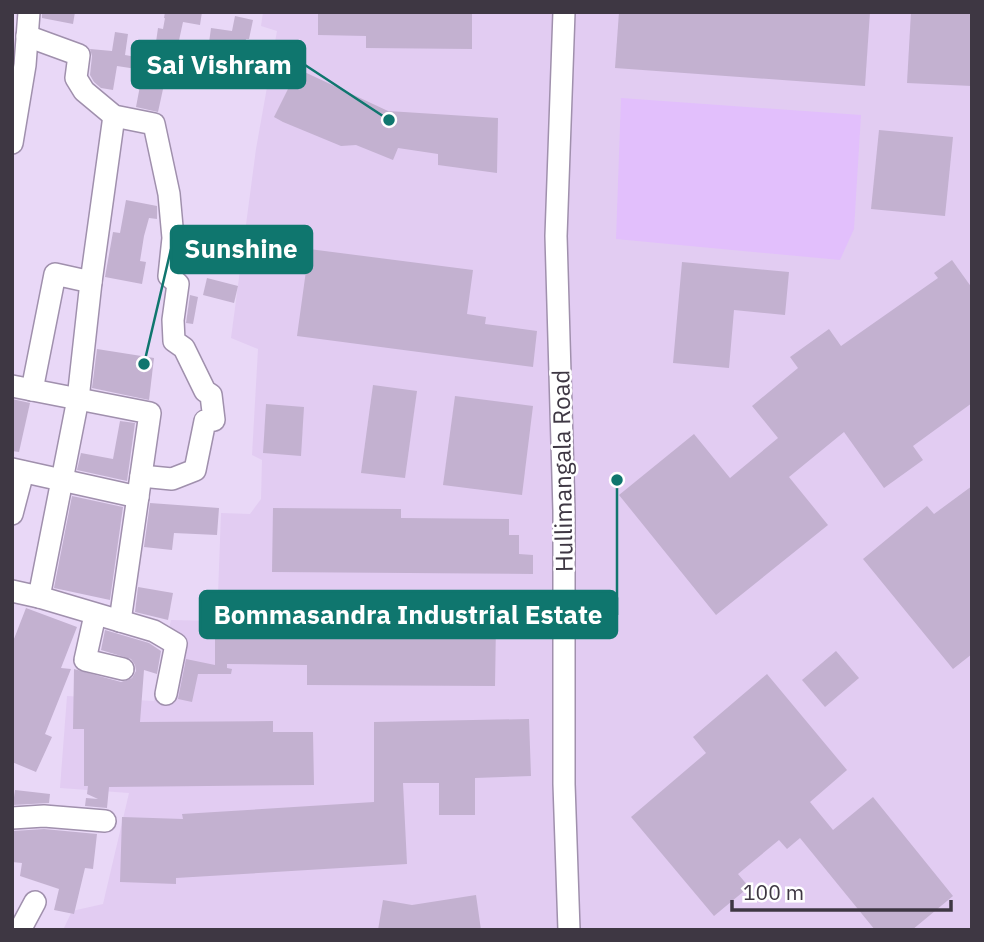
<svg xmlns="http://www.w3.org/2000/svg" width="984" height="942" viewBox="0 0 984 942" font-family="'IBM Plex Sans',sans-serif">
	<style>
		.built { fill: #e2ccf2 }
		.green { fill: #e2bffc }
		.building { fill: #c3b1d0 }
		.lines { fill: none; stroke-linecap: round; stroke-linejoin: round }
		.minor-casing { stroke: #a090ad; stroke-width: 24 }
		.minor { stroke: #fff; stroke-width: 21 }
		.labels { text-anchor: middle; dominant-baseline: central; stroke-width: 5; stroke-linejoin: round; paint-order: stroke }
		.street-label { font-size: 24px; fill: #3e3743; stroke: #fff }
		.leader { fill: none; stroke: #0f766e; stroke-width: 2.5 }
		.callout-dot { fill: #0f766e; stroke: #fff; stroke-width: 2.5 }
		.callout { fill: #0f766e; stroke: #0f766e; stroke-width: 2.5 }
		.callout-label { font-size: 26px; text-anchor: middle; font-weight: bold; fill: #fff }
	</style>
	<rect width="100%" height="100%" fill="#e9d8f7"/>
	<!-- built -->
	<polygon class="built" points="263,12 972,12 972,930 63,930 72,911 103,904 129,793 60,788 67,696 154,701 171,620 217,621 221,513 250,514 261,499 262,460 252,455 258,349 231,338 256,149 277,31 261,26"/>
	<!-- green -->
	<polygon class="green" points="621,98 861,115 854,229 840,260 616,239"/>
	<!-- building -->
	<g class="building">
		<polygon points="42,12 75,12 73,24 42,18"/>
		<polygon points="165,12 202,12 200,25 183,22 178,45 208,50 211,28 232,31 235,16 253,20 249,39 246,39 239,79 204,72 202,82 186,80 185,83 165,80 158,112 136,107 143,70 117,66 113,90 101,88 94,82 90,75 92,56 90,49 112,51 115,32 128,34 125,55 147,59 150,41 156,42 158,28 163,29 165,18 172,20 164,18"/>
		<polygon points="318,12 472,12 472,49 366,48 366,36 318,35"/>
		<polygon points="619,12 870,12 865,86 615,68"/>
		<polygon points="911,12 972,12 972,86 907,83"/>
		<polygon points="298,69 388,111 498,118 497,173 438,165 438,154 398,148 393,160 356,145 341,146 283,122 274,117"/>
		<polygon points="879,130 953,137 945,216 871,209"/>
		<polygon points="126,200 157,206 157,219 149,218 144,236 140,261 146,262 142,284 105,277 113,232 120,233"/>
		<polygon points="309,249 473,270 467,314 486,317 485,324 537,331 533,367 297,336"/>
		<polygon points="952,260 972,288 972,403 913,446 923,460 884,488 844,432 789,477 828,525 716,615 619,495 694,434 730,478 778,438 752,406 798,368 790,357 829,329 841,346 938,278 934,273"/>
		<polygon points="682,262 789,272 785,315 734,310 729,368 673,363"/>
		<polygon points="207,278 238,286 234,303 203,295"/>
		<polygon points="190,295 198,297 193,324 186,323"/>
		<polygon points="97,349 154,358 149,400 92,388"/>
		<polygon points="373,385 417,391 405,478 361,473"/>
		<polygon points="455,396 533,406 522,495 443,485"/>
		<polygon points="12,399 30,403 19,452 12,451"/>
		<polygon points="266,404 304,407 301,456 263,453"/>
		<polygon points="120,421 135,423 127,481 77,470 81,453 113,459"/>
		<polygon points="972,486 972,654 953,669 863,559 927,506 934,514"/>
		<polygon points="72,496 123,507 110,600 54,588"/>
		<polygon points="150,503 219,508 217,535 174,533 172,550 144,547"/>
		<polygon points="273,508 401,509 401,518 509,519 509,535 519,535 519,554 533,555 533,574 272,572"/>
		<polygon points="138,587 173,593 168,620 135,612"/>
		<polygon points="26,608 77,627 61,668 71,669 45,734 52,737 36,772 12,762 12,644"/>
		<polygon points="215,610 228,610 227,620 496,622 495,686 307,685 307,665 227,664 227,668 232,669 231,674 198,674 192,702 178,699 186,659 215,665"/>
		<polygon points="105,630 149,643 161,651 157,674 144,670 140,722 273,721 273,732 313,732 314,785 109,787 107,808 85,806 86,798 98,799 87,794 88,786 84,786 84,729 73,729 74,669 121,682 132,678 136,671 135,665 131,659 101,650"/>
		<polygon points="836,651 859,678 825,707 802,680"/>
		<polygon points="767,674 847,770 810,802 833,830 873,797 953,896 912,930 875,930 800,838 787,849 779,840 738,874 749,887 714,916 631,817 706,753 693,737"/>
		<polygon points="529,719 531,776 475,778 475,815 439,815 439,783 403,783 407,864 176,878 176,884 120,882 122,817 183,819 182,814 374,802 374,722"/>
		<polygon points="15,790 50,794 49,803 13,805"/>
		<polygon points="44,829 97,834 93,869 85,868 74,914 54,910 59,889 20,876 22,863 12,862 13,831"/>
		<polygon points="476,895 481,930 378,930 383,900 412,905"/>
	</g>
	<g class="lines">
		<!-- minor casing -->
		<g class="minor-casing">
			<g id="minor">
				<polyline points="564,12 556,236 564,511 564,784 569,930"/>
				<polyline points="27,36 79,55 76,78 84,91 114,116 154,124 169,194 173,238 169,276 178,284 173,320 174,341 184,348 205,391 211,395 214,420 205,421 195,470 172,479 141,476"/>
				<polyline points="12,143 25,65 29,12"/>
				<polyline points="91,282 114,116"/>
				<polyline points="12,386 150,413 120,621"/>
				<polyline points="12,469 138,497"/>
				<polyline points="12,514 23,472"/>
				<polyline points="12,591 39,597 78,399 91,282 55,274 32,390"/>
				<polyline points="39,597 154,631 176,644 166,694"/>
				<polyline points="95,615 85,660 123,669"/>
				<polyline points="12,818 44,816 105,821"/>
				<polyline points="20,930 35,902"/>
			</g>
		</g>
		<!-- minor -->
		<use href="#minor" class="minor"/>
	</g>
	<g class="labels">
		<!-- street labels -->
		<g class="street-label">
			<text transform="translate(562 471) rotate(-91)">Hullimangala Road</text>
		</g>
	</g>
	<!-- callouts -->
	<path class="leader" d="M389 120L305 65M144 364L171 249M617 480L617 615"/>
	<g class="callout-dot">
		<circle cx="389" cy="120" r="7"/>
		<circle cx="144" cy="364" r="7"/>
		<circle cx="617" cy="480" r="7"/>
	</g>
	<g class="callout">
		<rect x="132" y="41" width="173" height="47" rx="7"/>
		<rect x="171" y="226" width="141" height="47" rx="7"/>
		<rect x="200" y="591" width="417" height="47" rx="7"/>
	</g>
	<g class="callout-label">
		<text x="219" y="74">Sai Vishram</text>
		<text x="241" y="258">Sunshine</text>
		<text x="408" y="624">Bommasandra Industrial Estate</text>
	</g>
	<!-- border -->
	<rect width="984" height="942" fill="none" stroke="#3e3743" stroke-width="28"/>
	<!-- scale -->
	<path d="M732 900v10h219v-10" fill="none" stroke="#3e3743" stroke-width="3.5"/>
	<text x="743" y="900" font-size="21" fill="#3e3743" stroke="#ffffff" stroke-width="5" paint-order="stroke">100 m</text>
</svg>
